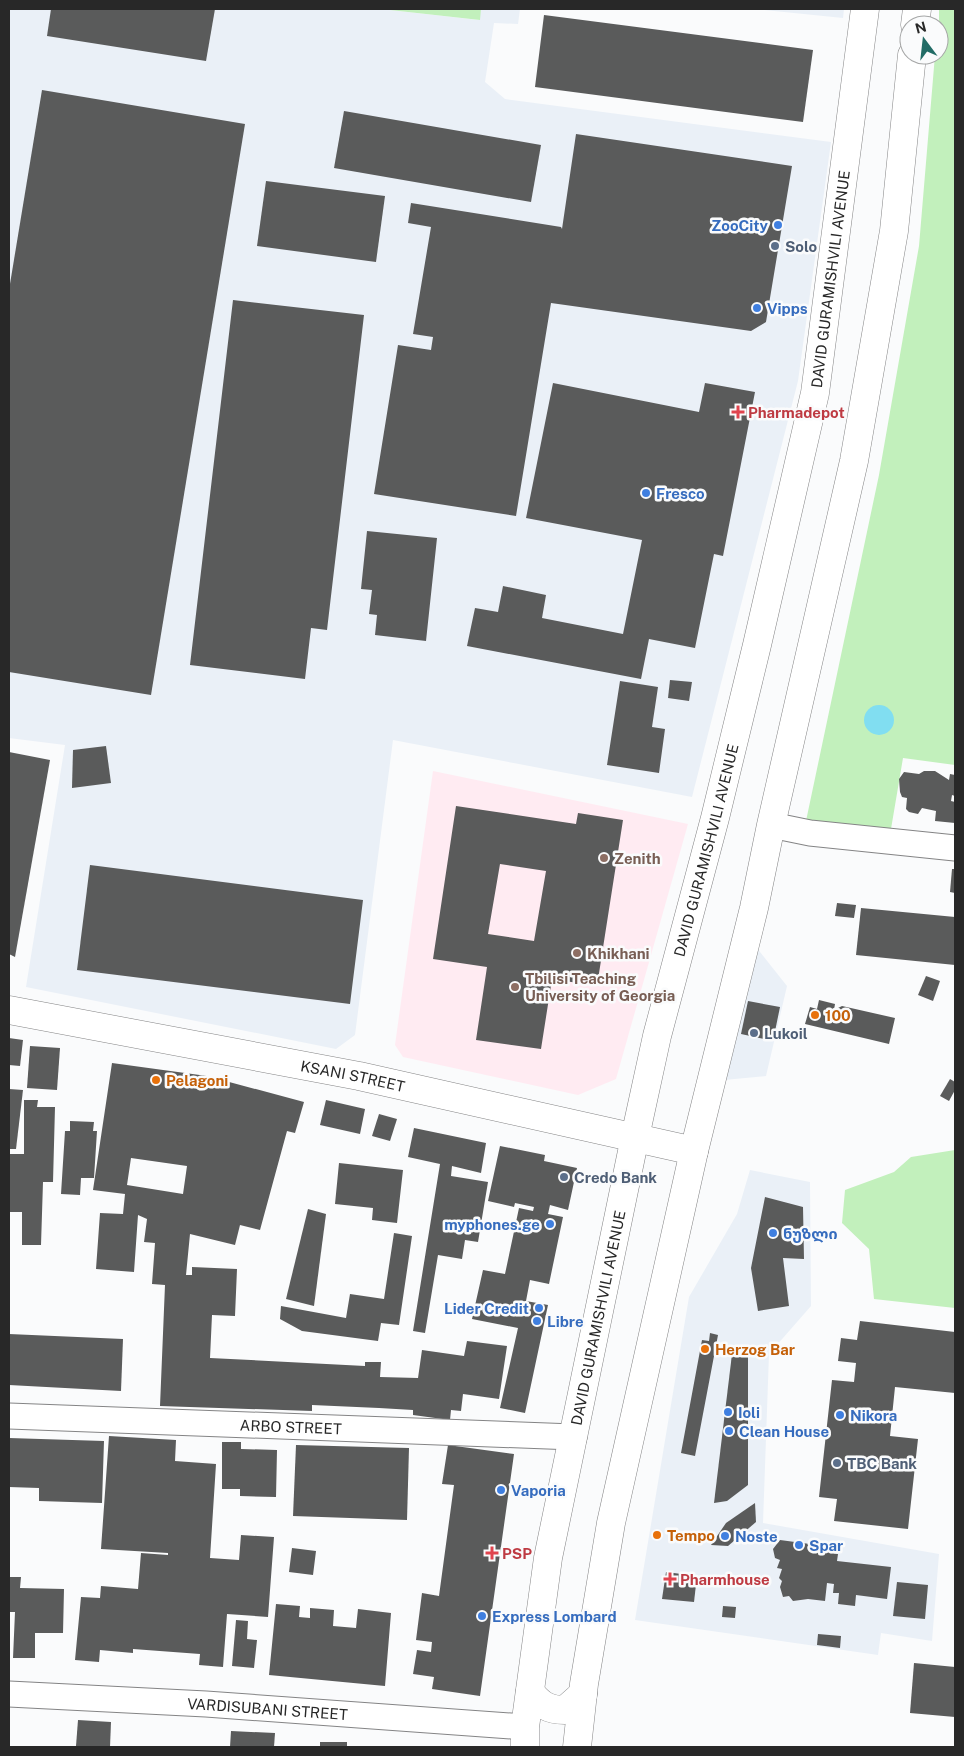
<svg xmlns="http://www.w3.org/2000/svg" width="964" height="1756" viewBox="0 0 964 1756" font-family="'Public Sans','Noto Sans Georgian',sans-serif">
	<style>
		.built { fill: #eaf0f7 }
		.education { fill: #ffebf2 }
		.green { fill: #c2f0bc }
		.water { fill: #81def1 }
		.building { fill: #5a5b5b; fill-rule: evenodd }
		.lines { fill: none; stroke-linecap: round; stroke-linejoin: round }
		.street-casing { stroke: #848485; stroke-width: 27 }
		.primary-casing { stroke: #848485; stroke-width: 29 }
		.street { stroke: #fff; stroke-width: 25 }
		.primary { stroke: #fff; stroke-width: 28 }
		.shop-dot { fill: #3f7fe0; stroke: #fafbfc; stroke-width: 2 }
		.service-dot { fill: #5c6f8a; stroke: #fafbfc; stroke-width: 2 }
		.health-dot { fill: #e0444e; stroke: #fafbfc; stroke-width: 2 }
		.education-dot { fill: #8d6e63; stroke: #fafbfc; stroke-width: 2 }
		.food-dot { fill: #e8710a; stroke: #fafbfc; stroke-width: 2 }
		.labels { text-anchor: middle; dominant-baseline: central; stroke-width: 5; stroke-linejoin: round; paint-order: stroke }
		.shop-label { font-size: 15px; font-weight: bold; fill: #366cbe; stroke: #fafbfc; text-anchor: start }
		.service-label { font-size: 15px; font-weight: bold; fill: #4e5e75; stroke: #fafbfc; text-anchor: start }
		.street-label { font-size: 15px; fill: #282828; stroke: #fafbfc }
		.health-label { font-size: 15px; font-weight: bold; fill: #be3a42; stroke: #fafbfc; text-anchor: start }
		.education-label { font-size: 15px; font-weight: bold; fill: #785e54; stroke: #fafbfc; text-anchor: start }
		.food-label { font-size: 15px; font-weight: bold; fill: #c56008; stroke: #fafbfc; text-anchor: start }
	</style>
	<rect width="100%" height="100%" fill="#fafbfc"/>
	<!-- built -->
	<g class="built">
		<polygon points="9,9 381,9 479,20 481,9 520,9 518,24 494,23 485,82 505,99 831,142 798,381 692,797 393,740 355,1035 336,1049 26,987 65,745 9,738"/>
		<polygon points="754,9 844,9 843,18"/>
		<polygon points="756,947 787,986 766,1076 724,1080"/>
		<polygon points="750,1170 810,1182 811,1306 769,1354 763,1523 939,1554 932,1641 881,1633 878,1655 635,1620 689,1297 737,1214"/>
	</g>
	<!-- education -->
	<polygon class="education" points="433,771 688,824 616,1079 578,1095 403,1057 395,1045"/>
	<!-- green -->
	<g class="green">
		<polygon points="381,9 481,9 480,20"/>
		<polygon points="939,9 955,9 955,765 903,758 891,829 806,821 879,475 919,246 935,55 939,55"/>
		<polygon points="955,1150 955,1308 874,1299 869,1249 842,1223 845,1190 894,1172 911,1157"/>
	</g>
	<!-- water -->
	<circle class="water" cx="879" cy="720" r="15"/>
	<!-- building -->
	<g class="building">
		<polygon points="51,9 215,9 206,61 47,36"/>
		<polygon points="544,15 813,50 803,122 535,87"/>
		<polygon points="42,90 245,124 151,695 9,672 9,290"/>
		<polygon points="344,111 541,145 531,202 334,168"/>
		<polygon points="576,134 792,166 766,322 751,331 551,303 516,516 374,494 398,345 431,350 433,337 413,334 431,227 408,223 411,203 561,227 562,229"/>
		<polygon points="266,181 385,196 376,262 257,246"/>
		<polygon points="233,300 364,315 327,630 311,628 305,679 190,665"/>
		<polygon points="553,383 699,412 705,383 755,392 723,556 714,554 695,648 649,639 641,679 467,646 475,608 498,612 503,586 546,595 542,618 623,634 642,540 526,518"/>
		<polygon points="367,531 437,538 426,641 375,635 377,615 369,614 372,590 361,589"/>
		<polygon points="670,680 692,682 689,701 668,698"/>
		<polygon points="620,681 658,687 652,727 665,729 659,773 607,765"/>
		<polygon points="106,746 111,783 72,788 73,750"/>
		<polygon points="9,752 50,760 15,957 9,954"/>
		<polygon points="924,771 935,771 949,780 950,774 955,775 955,796 952,795 951,801 955,802 955,823 935,821 936,811 922,808 918,814 909,812 906,809 907,798 902,797 900,792 899,779 904,772 919,774"/>
		<path d="M456,806L576,824L578,813L623,820L597,986L552,979L541,1049L476,1040L487,967L433,959ZM500,864L546,871L534,941L488,934Z"/>
		<polygon points="90,865 363,900 350,1004 77,970"/>
		<polygon points="952,869 955,869 955,893 950,892"/>
		<polygon points="837,903 856,905 854,918 835,916"/>
		<polygon points="861,908 955,917 955,965 856,955"/>
		<polygon points="926,976 940,981 933,1001 918,995"/>
		<polygon points="819,1000 835,1004 834,1010 842,1006 895,1018 889,1044 805,1024 810,1007 817,1009"/>
		<polygon points="748,1001 780,1007 773,1041 741,1034"/>
		<polygon points="9,1038 23,1040 20,1066 9,1065"/>
		<polygon points="30,1046 60,1048 57,1090 27,1088"/>
		<path d="M112,1063L207,1076L304,1102L295,1133L287,1131L260,1230L240,1225L235,1245L190,1234L186,1275H192V1267L237,1269L235,1316L212,1315L210,1358L365,1366V1362H381L380,1377L418,1378L422,1350L464,1356L467,1341L507,1346L499,1399L463,1394L461,1411L451,1410L450,1420L413,1415V1410L379,1408L312,1405V1411L160,1406L165,1285L152,1284L155,1243L144,1242L147,1219L138,1215L134,1272L96,1269L100,1213L123,1214L125,1194L93,1190ZM131,1158L187,1166L183,1194L127,1185Z"/>
		<polygon points="950,1079 955,1082 955,1090 949,1101 940,1096"/>
		<polygon points="9,1089 23,1090 16,1149 9,1149"/>
		<polygon points="24,1100 38,1100 37,1107 55,1107 53,1182 43,1182 41,1245 22,1245 22,1212 9,1212 9,1154 24,1154"/>
		<polygon points="326,1100 365,1109 360,1134 320,1125"/>
		<polygon points="379,1114 397,1119 390,1141 372,1136"/>
		<polygon points="70,1121 94,1122 93,1131 97,1131 94,1178 81,1178 80,1195 61,1194 65,1131 70,1131"/>
		<polygon points="414,1128 486,1143 481,1173 452,1166 451,1176 488,1182 478,1242 465,1240 462,1259 438,1255 425,1333 413,1331 440,1164 408,1157"/>
		<polygon points="500,1146 545,1155 544,1161 577,1168 568,1210 550,1205 548,1214 563,1217 549,1284 530,1280 526,1301 548,1305 525,1413 500,1408 518,1328 472,1319 483,1270 505,1274 519,1208 533,1211 534,1207 515,1203 514,1207 488,1201"/>
		<polygon points="339,1163 403,1170 397,1223 372,1220 373,1208 335,1204"/>
		<polygon points="765,1197 803,1207 804,1259 783,1258 789,1306 758,1311 751,1268"/>
		<polygon points="308,1209 326,1214 314,1306 286,1299"/>
		<polygon points="394,1233 412,1236 399,1325 381,1323 378,1341 302,1331 280,1319 281,1306 346,1318 350,1294 384,1299"/>
		<polygon points="860,1321 955,1332 955,1393 895,1387 890,1436 918,1439 908,1529 834,1521 837,1499 819,1497 832,1380 854,1382 856,1363 838,1361 841,1338 857,1340"/>
		<polygon points="710,1333 718,1335 695,1456 681,1453 702,1340 709,1341"/>
		<polygon points="9,1334 123,1339 121,1391 9,1385"/>
		<polygon points="732,1354 748,1356 748,1485 727,1501 714,1503"/>
		<polygon points="109,1436 176,1440 175,1461 216,1464 210,1558 239,1560 241,1535 274,1537 268,1617 227,1614 223,1667 199,1665 200,1654 133,1649 133,1653 100,1650 99,1662 75,1660 81,1597 100,1598 101,1586 138,1589 141,1553 168,1555 168,1553 101,1549"/>
		<polygon points="9,1438 104,1441 102,1503 39,1501 39,1488 9,1487"/>
		<polygon points="222,1442 241,1442 241,1449 277,1450 276,1497 240,1496 240,1489 222,1489"/>
		<polygon points="296,1445 409,1448 407,1520 293,1516"/>
		<polygon points="448,1445 514,1454 480,1696 432,1689 434,1677 413,1674 417,1650 431,1652 432,1642 416,1640 422,1593 439,1596 454,1485 442,1484"/>
		<polygon points="755,1503 756,1522 728,1546 711,1545 726,1523"/>
		<polygon points="780,1540 825,1546 830,1553 838,1554 837,1561 891,1567 887,1599 856,1595 855,1606 838,1604 839,1593 833,1593 834,1584 827,1583 825,1601 808,1599 793,1601 789,1596 783,1597 780,1587 782,1581 779,1578 782,1569 777,1568 780,1560 775,1558 773,1549"/>
		<polygon points="292,1548 316,1551 313,1575 289,1572"/>
		<polygon points="666,1572 697,1576 694,1602 662,1599"/>
		<polygon points="9,1577 21,1577 20,1588 64,1589 63,1633 35,1633 35,1658 13,1658 15,1612 9,1612"/>
		<polygon points="897,1582 928,1585 925,1619 893,1616"/>
		<polygon points="276,1604 300,1606 299,1617 310,1618 310,1608 334,1610 333,1626 356,1628 358,1609 391,1613 385,1686 269,1675"/>
		<polygon points="723,1606 736,1607 735,1618 722,1617"/>
		<polygon points="236,1620 248,1621 247,1639 257,1640 254,1668 232,1666"/>
		<polygon points="818,1634 841,1636 840,1648 817,1645"/>
		<polygon points="914,1663 955,1667 955,1717 910,1713"/>
		<polygon points="78,1720 111,1722 110,1747 76,1746"/>
		<polygon points="231,1731 275,1733 274,1747 230,1747"/>
		<rect x="320" y="1742" width="27" height="5"/>
	</g>
	<g class="lines">
		<!-- street casing -->
		<g class="street-casing">
			<g id="street">
				<polyline points="771,825 810,833 955,848"/>
				<path id="s1" d="M9,1416L574,1437"/>
				<path id="s2" d="M9,1694L206,1704L525,1727"/>
			</g>
		</g>
		<!-- primary casing -->
		<g class="primary-casing">
			<g id="primary">
				<polyline points="915,25 917,9"/>
				<path id="s3" d="M9,1010L359,1076L694,1151"/>
				<path d="M530,1692C541,1705 548,1710 565,1710L583,1694"/>
				<path id="s4" d="M525,1747V1727L548,1558L635,1137L657,1036L715,818L757,645L815,393L865,9"/>
				<polyline points="577,1747 584,1684 611,1523 694,1151 754,908 771,825 854,461 894,231 912,55"/>
			</g>
		</g>
		<!-- street -->
		<use href="#street" class="street"/>
		<!-- primary -->
		<use href="#primary" class="primary"/>
	</g>
	<!-- markers -->
	<g class="shop-dot">
		<circle cx="778" cy="225" r="5"/>
		<circle cx="757" cy="308" r="5"/>
		<circle cx="646" cy="493" r="5"/>
		<circle cx="550" cy="1224" r="5"/>
		<circle cx="773" cy="1233" r="5"/>
		<circle cx="539" cy="1308" r="5"/>
		<circle cx="537" cy="1321" r="5"/>
		<circle cx="728" cy="1412" r="5"/>
		<circle cx="840" cy="1415" r="5"/>
		<circle cx="729" cy="1431" r="5"/>
		<circle cx="501" cy="1490" r="5"/>
		<circle cx="725" cy="1536" r="5"/>
		<circle cx="799" cy="1545" r="5"/>
		<circle cx="482" cy="1616" r="5"/>
	</g>
	<g class="service-dot">
		<circle cx="775" cy="246" r="5"/>
		<circle cx="754" cy="1033" r="5"/>
		<circle cx="564" cy="1177" r="5"/>
		<circle cx="837" cy="1463" r="5"/>
	</g>
	<g class="health-dot">
		<path d="M735.5 404.5h5v5h5v5h-5v5h-5v-5h-5v-5h5z"/>
		<path d="M489.5 1545.5h5v5h5v5h-5v5h-5v-5h-5v-5h5z"/>
		<path d="M667.5 1571.5h5v5h5v5h-5v5h-5v-5h-5v-5h5z"/>
	</g>
	<g class="education-dot">
		<circle cx="604" cy="858" r="5"/>
		<circle cx="577" cy="953" r="5"/>
		<circle cx="515" cy="987" r="5"/>
	</g>
	<g class="food-dot">
		<circle cx="815" cy="1015" r="5"/>
		<circle cx="156" cy="1080" r="5"/>
		<circle cx="705" cy="1349" r="5"/>
		<circle cx="657" cy="1535" r="5"/>
	</g>
	<g class="labels">
		<!-- shop labels -->
		<g class="shop-label">
			<text x="768" y="225" text-anchor="end">ZooCity</text>
			<text x="767" y="308">Vipps</text>
			<text x="656" y="493">Fresco</text>
			<text x="540" y="1224" text-anchor="end">myphones.ge</text>
			<text x="783" y="1233">ნუზლი</text>
			<text x="529" y="1308" text-anchor="end">Lider Credit</text>
			<text x="547" y="1321">Libre</text>
			<text x="738" y="1412">Ioli</text>
			<text x="850" y="1415">Nikora</text>
			<text x="739" y="1431">Clean House</text>
			<text x="511" y="1490">Vaporia</text>
			<text x="735" y="1536">Noste</text>
			<text x="809" y="1545">Spar</text>
			<text x="492" y="1616">Express Lombard</text>
		</g>
		<!-- service labels -->
		<g class="service-label">
			<text x="785" y="246">Solo</text>
			<text x="764" y="1033">Lukoil</text>
			<text x="574" y="1177">Credo Bank</text>
			<text x="847" y="1463">TBC Bank</text>
		</g>
		<!-- street labels -->
		<g class="street-label">
			<text stroke="none"><textPath href="#s4" startOffset="1501">DAVID GURAMISHVILI AVENUE</textPath></text>
			<text stroke="none"><textPath href="#s4" startOffset="916">DAVID GURAMISHVILI AVENUE</textPath></text>
			<text stroke="none"><textPath href="#s3" startOffset="350">KSANI STREET</textPath></text>
			<text stroke="none"><textPath href="#s4" startOffset="436">DAVID GURAMISHVILI AVENUE</textPath></text>
			<text stroke="none"><textPath href="#s1" startOffset="282">ARBO STREET</textPath></text>
			<text stroke="none"><textPath href="#s2" startOffset="259">VARDISUBANI STREET</textPath></text>
		</g>
		<!-- health labels -->
		<g class="health-label">
			<text x="748" y="412">Pharmadepot</text>
			<text x="502" y="1553">PSP</text>
			<text x="680" y="1579">Pharmhouse</text>
		</g>
		<!-- education labels -->
		<g class="education-label">
			<text x="614" y="858">Zenith</text>
			<text x="587" y="953">Khikhani</text>
			<text x="525" y="978">Tbilisi Teaching<tspan x="525" dy="17">University of Georgia</tspan></text>
		</g>
		<!-- food labels -->
		<g class="food-label">
			<text x="825" y="1015">100</text>
			<text x="166" y="1080">Pelagoni</text>
			<text x="715" y="1349">Herzog Bar</text>
			<text x="667" y="1535">Tempo</text>
		</g>
	</g>
	<!-- border -->
	<rect width="964" height="1756" fill="none" stroke="#282828" stroke-width="20"/>
	<!-- north arrow -->
	<g transform="translate(924 40) rotate(345)"><circle r="24" fill="#fafbfc" stroke="#a6a7a7"/>
	<path d="M0-4L9 19L0 12L-9 19Z" fill="#226c66"/>
	<text y="-8" font-size="14" font-weight="bold" text-anchor="middle" fill="#282828">N</text>
	</g>
</svg>
